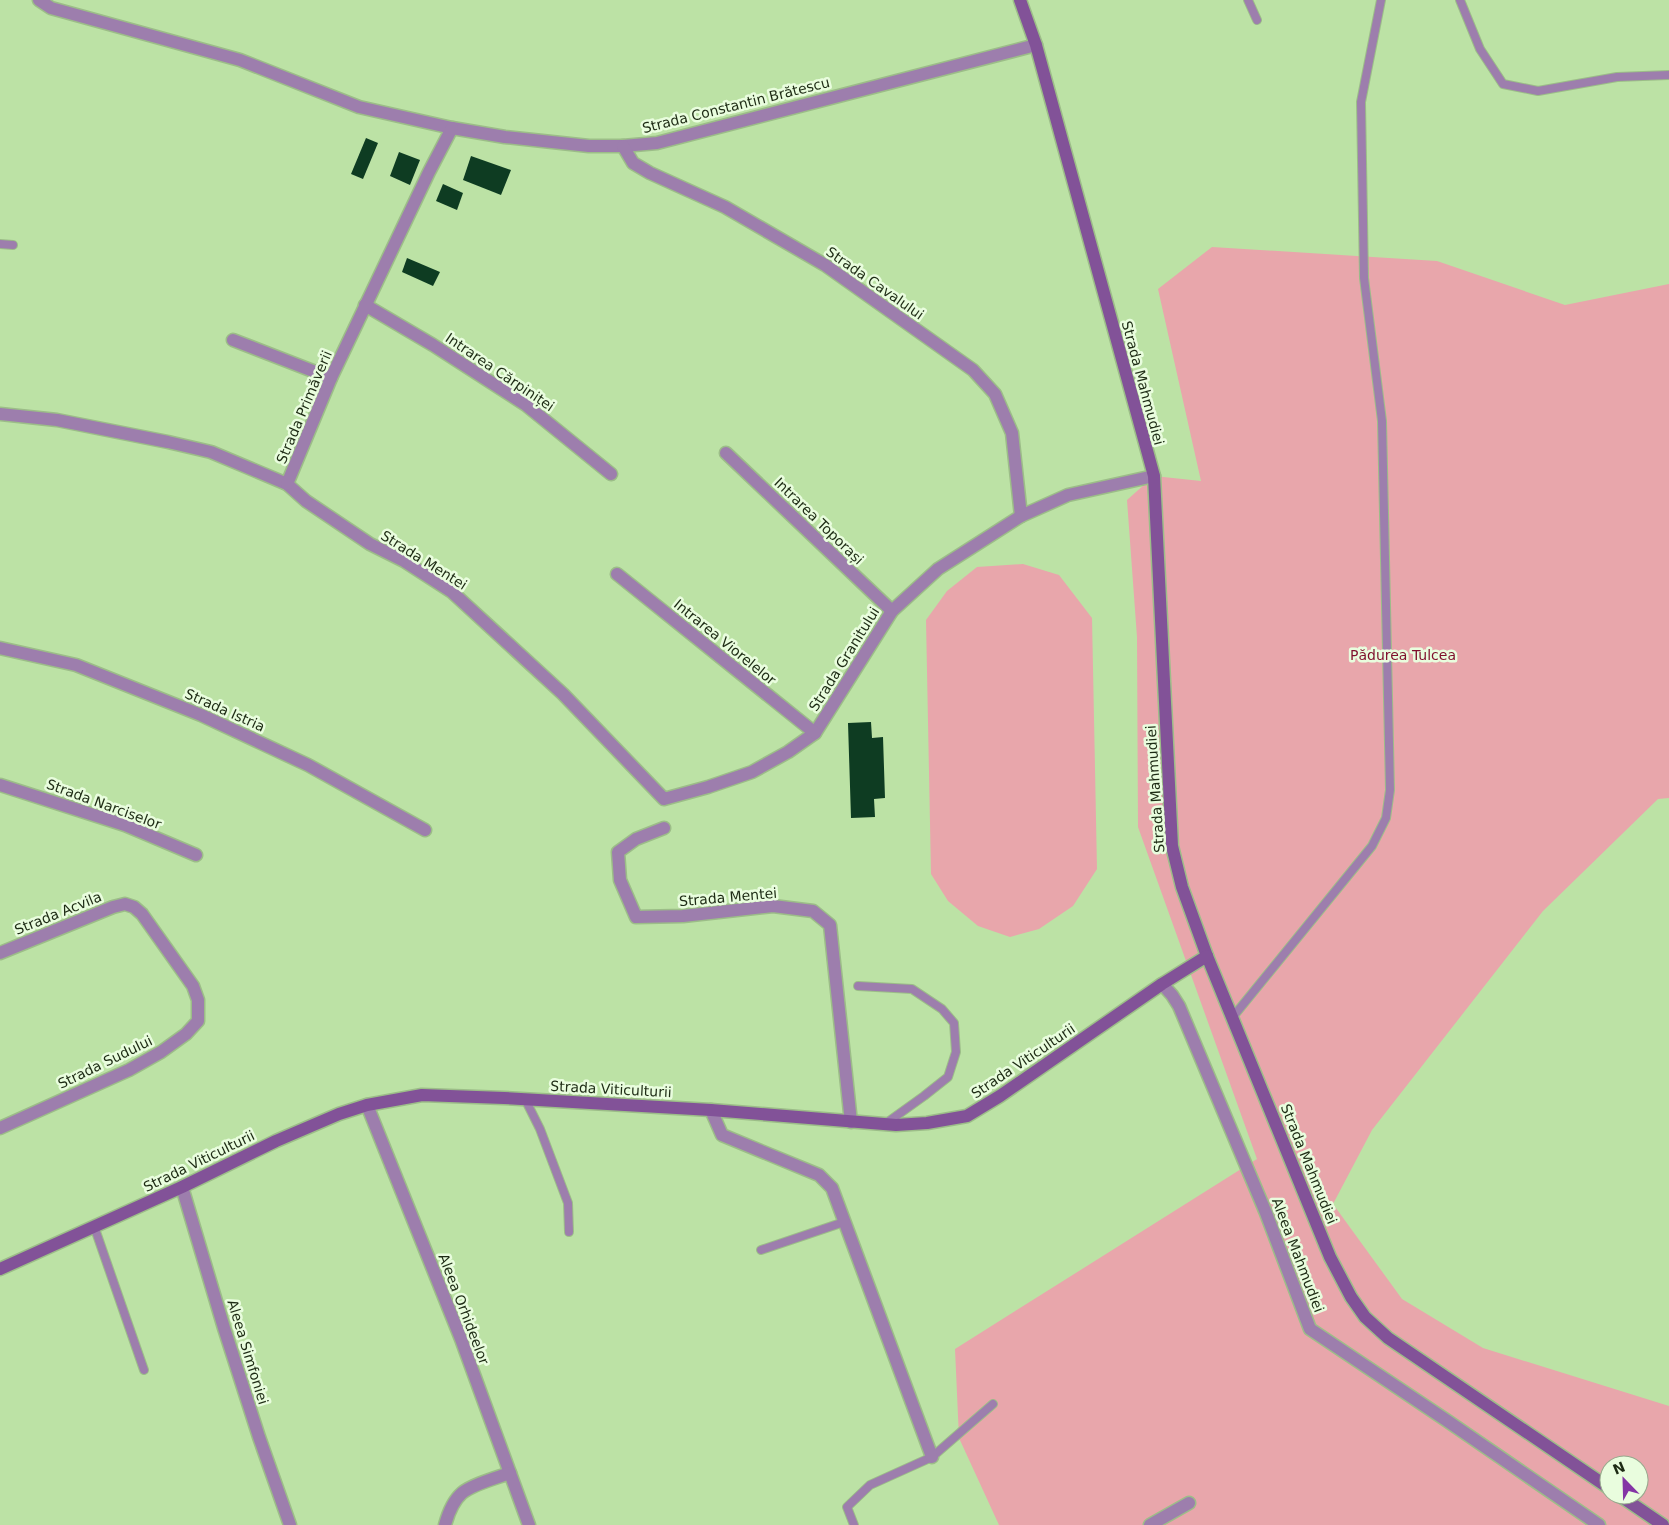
<svg xmlns="http://www.w3.org/2000/svg" width="1669" height="1525" viewBox="0 0 1669 1525" font-family="'DejaVu Sans',sans-serif">
	<style>
		.green { fill: #e8a6ab; fill-rule: evenodd }
		.building { fill: #0e3c22 }
		.lines { fill: none; stroke-linecap: round; stroke-linejoin: round }
		.lane-casing { stroke: #9cbd88; stroke-width: 10 }
		.street-casing { stroke: #9cbd88; stroke-width: 15 }
		.secondary-casing { stroke: #9cbd88; stroke-width: 15 }
		.lane { stroke: #9d7ead; stroke-width: 8 }
		.street { stroke: #9d7ead; stroke-width: 12 }
		.secondary { stroke: #825298; stroke-width: 12 }
		.labels { text-anchor: middle; dominant-baseline: central; stroke-width: 5; stroke-linejoin: round; paint-order: stroke }
		.street-label { font-size: 14px; fill: #1d2b14; stroke: #e9fdde }
		.park-label { font-size: 14px; fill: #7f0f2c; stroke: #e9fdde }
	</style>
	<rect width="100%" height="100%" fill="#bce2a5"/>
	<!-- green -->
	<g class="green">
		<path d="M1212,247L1437,261L1565,305L1669,284V798L1658,799L1543,911L1372,1130L1333,1204L1402,1299L1483,1348L1669,1406V1525H999L959,1438L955,1349L1257,1159L1138,827L1137,637L1127,500L1154,476L1201,481L1158,289ZM1609,1465H1639V1495H1609Z"/>
		<polygon points="1023,564 1059,575 1092,618 1097,869 1073,906 1039,929 1010,937 978,926 948,901 931,874 926,620 947,591 977,567"/>
	</g>
	<!-- building -->
	<g class="building">
		<polygon points="366,138 378,143 363,179 351,174"/>
		<polygon points="399,152 420,160 410,185 390,176"/>
		<polygon points="471,156 511,170 501,195 463,180"/>
		<polygon points="443,184 463,193 457,210 436,201"/>
		<polygon points="407,258 440,272 433,286 402,272"/>
		<polygon points="871,722 872,738 883,737 885,798 874,799 875,817 851,818 848,723"/>
	</g>
	<g class="lines">
		<!-- lane casing -->
		<g class="lane-casing">
			<g id="lane">
				<polyline points="1248,0 1257,20"/>
				<polyline points="1460,0 1480,49 1503,84 1538,91 1617,77 1669,75"/>
				<polyline points="0,244 13,245"/>
				<polyline points="858,986 912,989 942,1009 954,1023 956,1052 948,1077 924,1096 885,1124"/>
				<polyline points="1232,1018 1372,846 1386,818 1390,790 1382,421 1364,278 1361,102 1381,0"/>
				<polyline points="525,1099 540,1129 568,1203 569,1232"/>
				<polyline points="94,1226 144,1370"/>
				<polyline points="761,1250 844,1222"/>
				<polyline points="854,1525 847,1507 870,1485 932,1457 993,1404"/>
			</g>
		</g>
		<!-- street casing -->
		<g class="street-casing">
			<g id="street">
				<polyline points="39,0 51,8 240,60 359,107 452,128 505,137 589,146 623,146 657,143 1036,45"/>
				<polyline points="623,146 633,163 650,173 725,207 825,265 973,370 995,394 1012,433 1021,516"/>
				<polyline points="365,305 433,345 526,405 611,474"/>
				<polyline points="233,340 331,378"/>
				<polyline points="0,414 57,420 168,442 211,452 287,484 306,501 370,544 404,561 452,592 563,694 664,799 708,787 752,772 788,752 815,733 892,611 938,569 1021,516 1068,495 1154,476"/>
				<polyline points="726,453 892,611"/>
				<polyline points="287,484 331,378 429,172 452,128"/>
				<polyline points="617,574 815,733"/>
				<polyline points="0,648 76,665 201,715 308,765 425,830"/>
				<polyline points="0,785 125,825 196,855"/>
				<polyline points="664,828 636,839 618,852 620,880 636,917 683,916 773,906 813,911 830,925 851,1122"/>
				<polyline points="0,953 113,907 125,904 134,907 142,914 193,986 198,1000 198,1021 186,1034 161,1052 129,1070 0,1128"/>
				<polyline points="1162,984 1172,995 1179,1006 1266,1213 1310,1329 1446,1420 1599,1525"/>
				<polyline points="367,1105 461,1339 529,1525"/>
				<polyline points="711,1110 722,1135 819,1175 832,1188 932,1457"/>
				<polyline points="182,1187 224,1328 259,1437 290,1525"/>
				<path d="M445,1525C448,1514 453,1501 462,1493C473,1484 496,1478 510,1473"/>
				<polyline points="1150,1525 1189,1503"/>
			</g>
		</g>
		<!-- secondary casing -->
		<g class="secondary-casing">
			<g id="secondary">
				<polyline points="1020,0 1036,45 1154,476 1172,846 1182,887 1207,956 1330,1257 1351,1297 1365,1317 1388,1338 1609,1488"/>
				<polyline points="0,1269 182,1187 276,1141 339,1114 367,1105 422,1095 504,1098 711,1110 896,1125 927,1123 967,1116 1000,1096 1162,984 1207,956"/>
				<polyline points="1619,1495 1663,1525"/>
			</g>
		</g>
		<!-- lane -->
		<use href="#lane" class="lane"/>
		<!-- street -->
		<use href="#street" class="street"/>
		<!-- secondary -->
		<use href="#secondary" class="secondary"/>
	</g>
	<g class="labels">
		<!-- street labels -->
		<g class="street-label">
			<text transform="translate(736 105) rotate(-14)">Strada Constantin Brătescu</text>
			<text transform="translate(875 283) rotate(35)">Strada Cavalului</text>
			<text transform="translate(500 372) rotate(34)">Intrarea Cărpiniței</text>
			<text transform="translate(1143 383) rotate(75)">Strada Mahmudiei</text>
			<text transform="translate(304 407) rotate(-67)">Strada Primăverii</text>
			<text transform="translate(819 521) rotate(44)">Intrarea Toporași</text>
			<text transform="translate(424 560) rotate(32)">Strada Mentei</text>
			<text transform="translate(725 642) rotate(39)">Intrarea Viorelelor</text>
			<text transform="translate(844 659) rotate(-58)">Strada Granitului</text>
			<text transform="translate(225 710) rotate(24)">Strada Istria</text>
			<text transform="translate(1155 789) rotate(-94)">Strada Mahmudiei</text>
			<text transform="translate(104 804) rotate(20)">Strada Narciselor</text>
			<text transform="translate(728 897) rotate(-5)">Strada Mentei</text>
			<text transform="translate(58 913) rotate(-22)">Strada Acvila</text>
			<text transform="translate(1023 1061) rotate(-34)">Strada Viticulturii</text>
			<text transform="translate(105 1062) rotate(-26)">Strada Sudului</text>
			<text transform="translate(611 1089) rotate(3)">Strada Viticulturii</text>
			<text transform="translate(199 1161) rotate(-26)">Strada Viticulturii</text>
			<text transform="translate(1309 1164) rotate(68)">Strada Mahmudiei</text>
			<text transform="translate(1298 1255) rotate(69)">Aleea Mahmudiei</text>
			<text transform="translate(464 1309) rotate(69)">Aleea Orhideelor</text>
			<text transform="translate(248 1352) rotate(73)">Aleea Simfoniei</text>
		</g>
		<!-- park labels -->
		<g class="park-label">
			<text x="1403" y="655">Pădurea Tulcea</text>
		</g>
	</g>
	<!-- north arrow -->
	<g transform="translate(1624 1480) rotate(337)"><circle r="24" fill="#e9fdde" stroke="#97a98d"/>
	<path d="M0-4L9 19L0 12L-9 19Z" fill="#8435a5"/>
	<text y="-8" font-size="14" font-weight="bold" text-anchor="middle" fill="#1d2b14">N</text>
	</g>
</svg>
